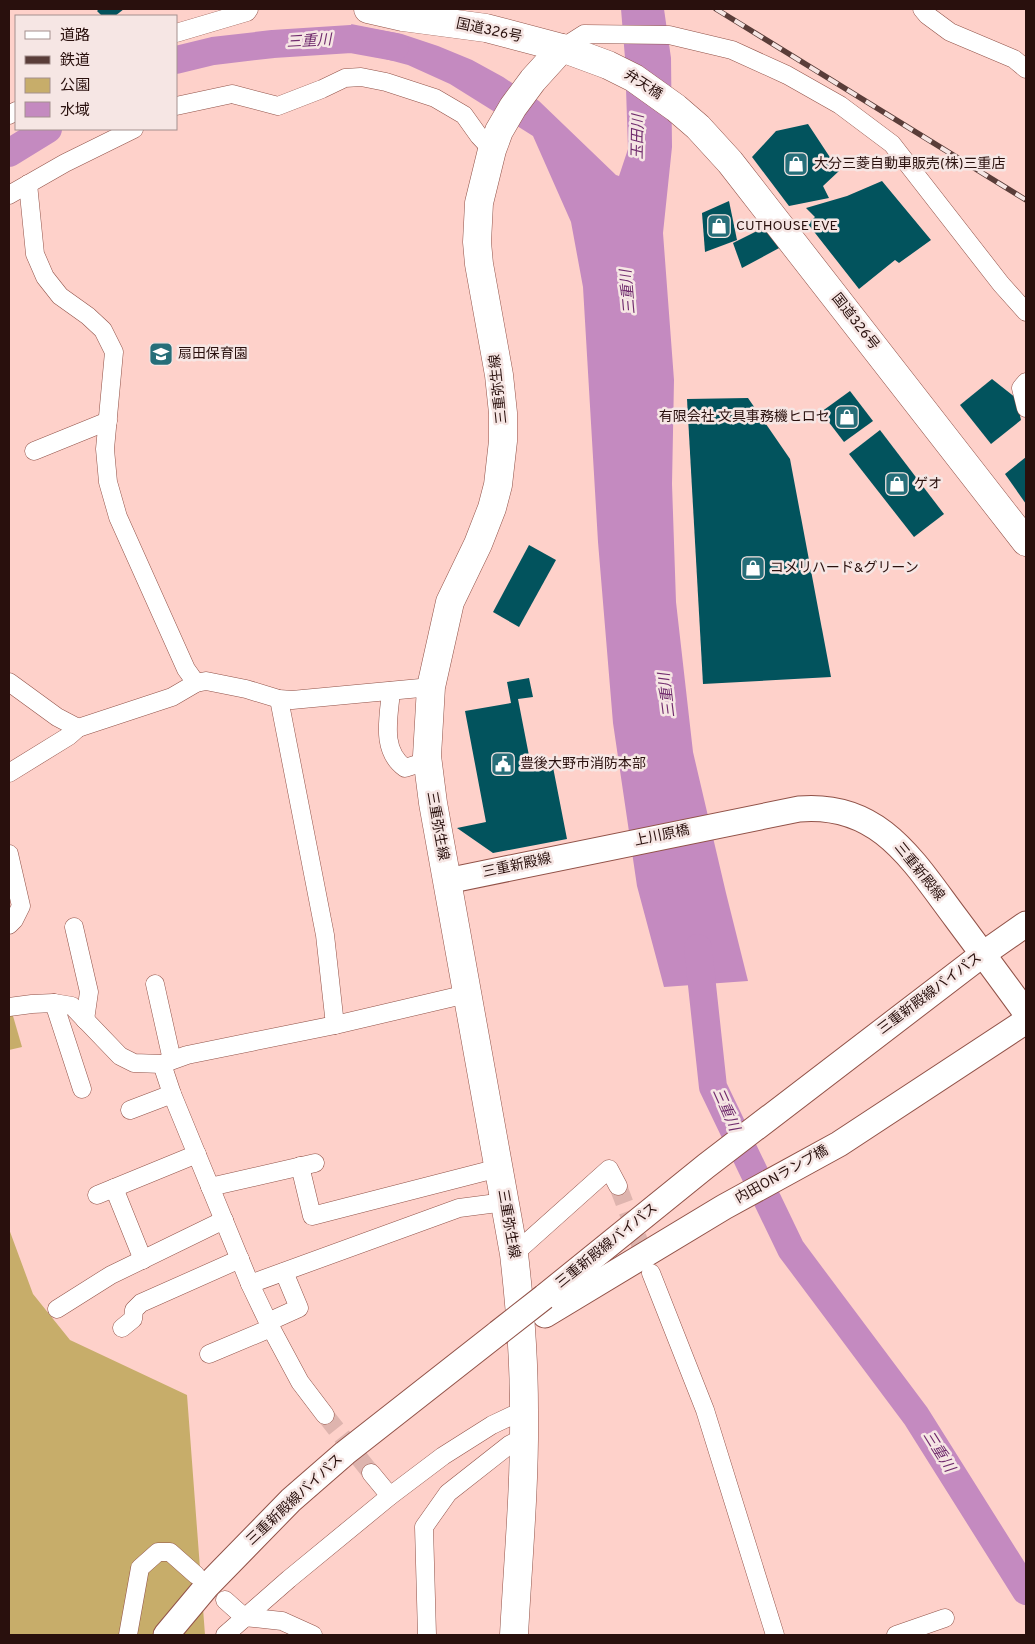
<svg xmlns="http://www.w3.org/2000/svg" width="1035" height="1644" viewBox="0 0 1035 1644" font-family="Overpass,'Noto Sans JP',sans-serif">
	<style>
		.green { fill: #c7ad6a }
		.water { fill: #c48ac0 }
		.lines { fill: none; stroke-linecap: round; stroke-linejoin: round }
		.river { stroke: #c48ac0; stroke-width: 28 }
		.building { fill: #02535d }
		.street-tunnel { stroke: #deb4ae; stroke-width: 18; stroke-dasharray: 18 9; stroke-linecap: butt }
		.street-casing { stroke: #915248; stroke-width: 19 }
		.secondary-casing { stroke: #915248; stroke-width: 27 }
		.primary-casing { stroke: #915248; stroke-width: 29 }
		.highway-casing { stroke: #915248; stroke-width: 29 }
		.street { stroke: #fff; stroke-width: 18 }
		.secondary { stroke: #fff; stroke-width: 25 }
		.primary { stroke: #fff; stroke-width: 28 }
		.highway { stroke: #fff; stroke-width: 28 }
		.rail-casing { stroke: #5a3d39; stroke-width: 5.5 }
		.rail { stroke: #f6e6e4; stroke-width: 4; stroke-dasharray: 11; stroke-linecap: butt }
		.secondary-bridge-casing { stroke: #915248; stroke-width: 27; stroke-linecap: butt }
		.secondary-bridge { stroke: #fff; stroke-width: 25 }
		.labels { text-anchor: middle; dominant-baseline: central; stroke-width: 5; stroke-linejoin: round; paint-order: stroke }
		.street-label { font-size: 14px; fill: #29100d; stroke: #f6e6e4 }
		.poi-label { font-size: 14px; fill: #29100d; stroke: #f6e6e4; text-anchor: start }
		.water-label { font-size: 15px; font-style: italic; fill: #702b6d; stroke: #f6e6e4 }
	</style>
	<rect width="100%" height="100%" fill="#fed1ca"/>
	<!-- green -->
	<g class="green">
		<polygon points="9,1016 13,1016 22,1047 9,1050"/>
		<polygon points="9,1229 33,1294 70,1340 187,1395 205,1635 9,1635"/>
	</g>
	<!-- water -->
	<polygon class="water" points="621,9 664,9 671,58 672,147 663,233 674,380 672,484 676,602 693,752 726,893 748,981 664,987 637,886 613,723 598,542 583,287 571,222 533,136 450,84 408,65 363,53 351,24 402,34 438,46 472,60 503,77 539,101 616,175 619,176 628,149 625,58"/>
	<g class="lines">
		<!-- river -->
		<g class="river">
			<polyline points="176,60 213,51 273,44 351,39 395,47"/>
			<polyline points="9,153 48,129"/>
			<polyline points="698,948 713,1087 791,1249 916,1416 1026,1591"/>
		</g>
	</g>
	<!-- building -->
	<g class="building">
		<polygon points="99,9 124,9 115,16 102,16 97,11"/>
		<polygon points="808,124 839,171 823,186 829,198 789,206 752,157 776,131"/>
		<polygon points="882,181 931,240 899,263 895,260 859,289 808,224 815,217 806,208 847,196"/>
		<polygon points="729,201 737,240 705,252 702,213"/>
		<polygon points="767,226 781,247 742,268 733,243"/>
		<polygon points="992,379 1016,398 1021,420 991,444 960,405"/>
		<polygon points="850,391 873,421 844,442 821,412"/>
		<polygon points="748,398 790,459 831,677 703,684 687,399"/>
		<polygon points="880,430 944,514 914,537 849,454"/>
		<polygon points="1026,457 1026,504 1005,474"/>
		<polygon points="529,545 556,560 519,627 493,612"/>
		<polygon points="529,678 533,697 518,699 531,766 552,762 567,839 493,853 457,828 486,822 465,711 511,703 507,682"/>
	</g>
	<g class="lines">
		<!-- street-tunnel -->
		<g class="street-tunnel">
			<polyline points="618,1186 648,1265"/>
			<polyline points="325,1415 371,1473"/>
		</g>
		<!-- street casing -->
		<g class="street-casing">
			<g id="street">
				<polyline points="922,9 927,15 950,32 1014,59 1026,69"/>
				<polyline points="176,33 247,12 249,9"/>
				<polyline points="562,48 584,34 669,35 732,50 787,75 840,105 892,144 1001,284 1026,312"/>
				<polyline points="176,106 232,94 278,106 322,89 345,78 361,77 386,82 435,98 464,115 479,136 492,150"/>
				<polyline points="9,115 16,111"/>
				<polyline points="28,184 35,254 45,277 60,296 88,316 103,330 114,352 105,449 108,482 118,517 186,669 196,683"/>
				<polyline points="9,195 65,163 134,129"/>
				<polyline points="1026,382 1021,388 1026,408"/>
				<polyline points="34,451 108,421"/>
				<polyline points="9,682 57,717 78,728 172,697 196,683 206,681 246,689 279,699 292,700 431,687"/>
				<path d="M391,691C389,717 380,750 405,768L427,761"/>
				<polyline points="279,699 325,935 335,1025"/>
				<polyline points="9,773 69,736 78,728"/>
				<polyline points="9,854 21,906 14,920 9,925"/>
				<polyline points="74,927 89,992 85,1020"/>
				<polyline points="155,984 172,1060"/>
				<polyline points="54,1003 82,1089"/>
				<polyline points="9,1007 32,1004 54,1003 72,1006 120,1056 134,1063 162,1064 187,1055 335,1025 467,994"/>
				<polyline points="162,1064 172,1094 250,1284 271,1328 209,1354"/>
				<polyline points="130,1110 172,1094"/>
				<polyline points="300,1166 312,1216 487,1171 499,1171"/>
				<polyline points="210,1187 315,1163"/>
				<polyline points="114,1188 143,1260"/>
				<polyline points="97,1195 197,1154"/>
				<polyline points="514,1254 609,1169 618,1186"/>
				<polyline points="651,1273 705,1410 775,1635"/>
				<polyline points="250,1284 459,1208 505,1202"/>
				<polyline points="57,1309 111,1275 224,1220"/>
				<polyline points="268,1322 299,1308 284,1272"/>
				<polyline points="122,1328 133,1319 134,1310 141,1303 240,1259"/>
				<polyline points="271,1328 300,1382 325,1415"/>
				<polyline points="371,1473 390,1496 443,1456 492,1425 524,1410"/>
				<polyline points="225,1600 244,1617 282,1621 313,1635"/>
				<polyline points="128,1635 140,1568 158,1552 170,1552 196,1575"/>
				<polyline points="225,1635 289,1579 390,1496"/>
				<polyline points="427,1635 424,1527 448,1493 509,1445 524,1437"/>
				<polyline points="896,1635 945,1618"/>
			</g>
		</g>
		<!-- secondary casing -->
		<g class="secondary-casing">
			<g id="secondary">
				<path d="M447,881L799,809C880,802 913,861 956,918C979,949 1003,981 1026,1013"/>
				<polyline points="544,1297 706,1166 983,954 1026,924"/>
				<polyline points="545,1315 724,1207 839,1144 1026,1021"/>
				<polyline points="166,1635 207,1586 291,1500 345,1453 498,1333"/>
			</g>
		</g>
		<!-- primary casing -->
		<g class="primary-casing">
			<path id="primary" d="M514,1635C518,1560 525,1485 524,1410C524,1358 520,1306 514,1254L433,803L427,756L431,687L450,602L478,544L492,508L498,485L503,441V413L499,375L479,264L477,242L479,203L492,150L499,131L513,107L533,80L562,48"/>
		</g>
		<!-- highway casing -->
		<g class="highway-casing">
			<polyline id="highway" points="368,9 403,17 486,28 562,48 608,65 634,78 676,108 698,127 730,162 1026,542"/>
		</g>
		<!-- street -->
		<use href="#street" class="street"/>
		<!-- secondary -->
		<use href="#secondary" class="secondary"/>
		<!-- primary -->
		<use href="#primary" class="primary"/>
		<!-- highway -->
		<use href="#highway" class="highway"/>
		<!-- rail casing -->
		<g class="rail-casing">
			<polyline id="rail" points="716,9 1026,200"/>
		</g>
		<!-- rail -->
		<use href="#rail" class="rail"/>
		<!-- secondary-bridge casing -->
		<g class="secondary-bridge-casing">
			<polyline id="secondary-bridge" points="498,1333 544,1297"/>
		</g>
		<!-- secondary-bridge -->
		<use href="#secondary-bridge" class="secondary-bridge"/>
	</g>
	<!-- icons -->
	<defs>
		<g id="shop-square" transform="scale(1.25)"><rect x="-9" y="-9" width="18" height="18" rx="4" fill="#266e79" stroke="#f6e6e4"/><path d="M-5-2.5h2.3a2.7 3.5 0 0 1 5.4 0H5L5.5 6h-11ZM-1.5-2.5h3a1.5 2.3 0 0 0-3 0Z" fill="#fff"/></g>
		<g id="school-square" transform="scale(1.25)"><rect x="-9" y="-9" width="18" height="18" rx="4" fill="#266e79" stroke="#f6e6e4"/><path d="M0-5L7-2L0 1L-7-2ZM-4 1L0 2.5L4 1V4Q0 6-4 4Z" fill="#fff"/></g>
		<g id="civic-square" transform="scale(1.25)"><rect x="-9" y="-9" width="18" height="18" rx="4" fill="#266e79" stroke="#f6e6e4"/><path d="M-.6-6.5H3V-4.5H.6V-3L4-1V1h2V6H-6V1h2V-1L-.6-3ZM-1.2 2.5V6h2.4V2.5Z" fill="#fff"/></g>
	</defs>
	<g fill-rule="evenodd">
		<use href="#shop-square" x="796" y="164"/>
		<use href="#shop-square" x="719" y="226"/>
		<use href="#school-square" x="161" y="354"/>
		<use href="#shop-square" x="847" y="417"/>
		<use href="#shop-square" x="897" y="484"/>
		<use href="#shop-square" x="753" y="568"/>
		<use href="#civic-square" x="503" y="764"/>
	</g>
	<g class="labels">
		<!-- street labels -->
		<g class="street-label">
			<text transform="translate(489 31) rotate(12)">国道326号</text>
			<text transform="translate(643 85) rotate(33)">弁天橋</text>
			<text transform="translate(855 322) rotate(52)">国道326号</text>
			<text transform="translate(499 389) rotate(-96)">三重弥生線</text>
			<text transform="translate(437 826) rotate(80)">三重弥生線</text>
			<text transform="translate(662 836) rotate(-12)">上川原橋</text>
			<text transform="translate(517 866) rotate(-12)">三重新殿線</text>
			<text transform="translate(919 872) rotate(51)">三重新殿線</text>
			<text transform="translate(930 994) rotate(-37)">三重新殿線バイパス</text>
			<text transform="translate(782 1175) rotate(-29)">内田ONランプ橋</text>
			<text transform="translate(508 1224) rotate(80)">三重弥生線</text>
			<text transform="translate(607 1246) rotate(-39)">三重新殿線バイパス</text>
			<text transform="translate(295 1500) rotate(-43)">三重新殿線バイパス</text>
		</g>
		<!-- poi labels -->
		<g class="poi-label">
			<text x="814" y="164">大分三菱自動車販売(株)三重店</text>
			<text x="736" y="226">CUTHOUSE EVE</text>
			<text x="178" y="354">扇田保育園</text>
			<text x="830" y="417" text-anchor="end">有限会社 文具事務機ヒロセ</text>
			<text x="914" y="484">ゲオ</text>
			<text x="770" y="568">コメリハード&amp;グリーン</text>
			<text x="520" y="764">豊後大野市消防本部</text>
		</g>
		<!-- water labels -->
		<g class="water-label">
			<text transform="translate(309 42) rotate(-3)">三重川</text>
			<text transform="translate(639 137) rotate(-89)">玉田川</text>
			<text transform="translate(629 292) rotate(-95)">三重川</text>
			<text transform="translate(668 695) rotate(-97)">三重川</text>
			<text transform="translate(725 1110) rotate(66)">三重川</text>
			<text transform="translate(938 1452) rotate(58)">三重川</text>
		</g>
	</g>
	<!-- border -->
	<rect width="1035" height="1644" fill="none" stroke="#29100d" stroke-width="20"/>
	<!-- legend -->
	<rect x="15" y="15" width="162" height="115" fill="#f6e6e4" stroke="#a4908e"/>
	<rect x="25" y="31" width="25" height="8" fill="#ffffff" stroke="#a4908e"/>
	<text x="60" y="40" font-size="15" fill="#29100d">道路</text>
	<rect x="25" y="56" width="25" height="8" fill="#5a3d39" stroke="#a4908e"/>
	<text x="60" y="65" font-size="15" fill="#29100d">鉄道</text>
	<rect x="25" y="78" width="25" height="15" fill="#c7ad6a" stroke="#a4908e"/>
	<text x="60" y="90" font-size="15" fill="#29100d">公園</text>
	<rect x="25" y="102" width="25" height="15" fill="#c48ac0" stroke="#a4908e"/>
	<text x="60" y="115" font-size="15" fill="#29100d">水域</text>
</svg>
